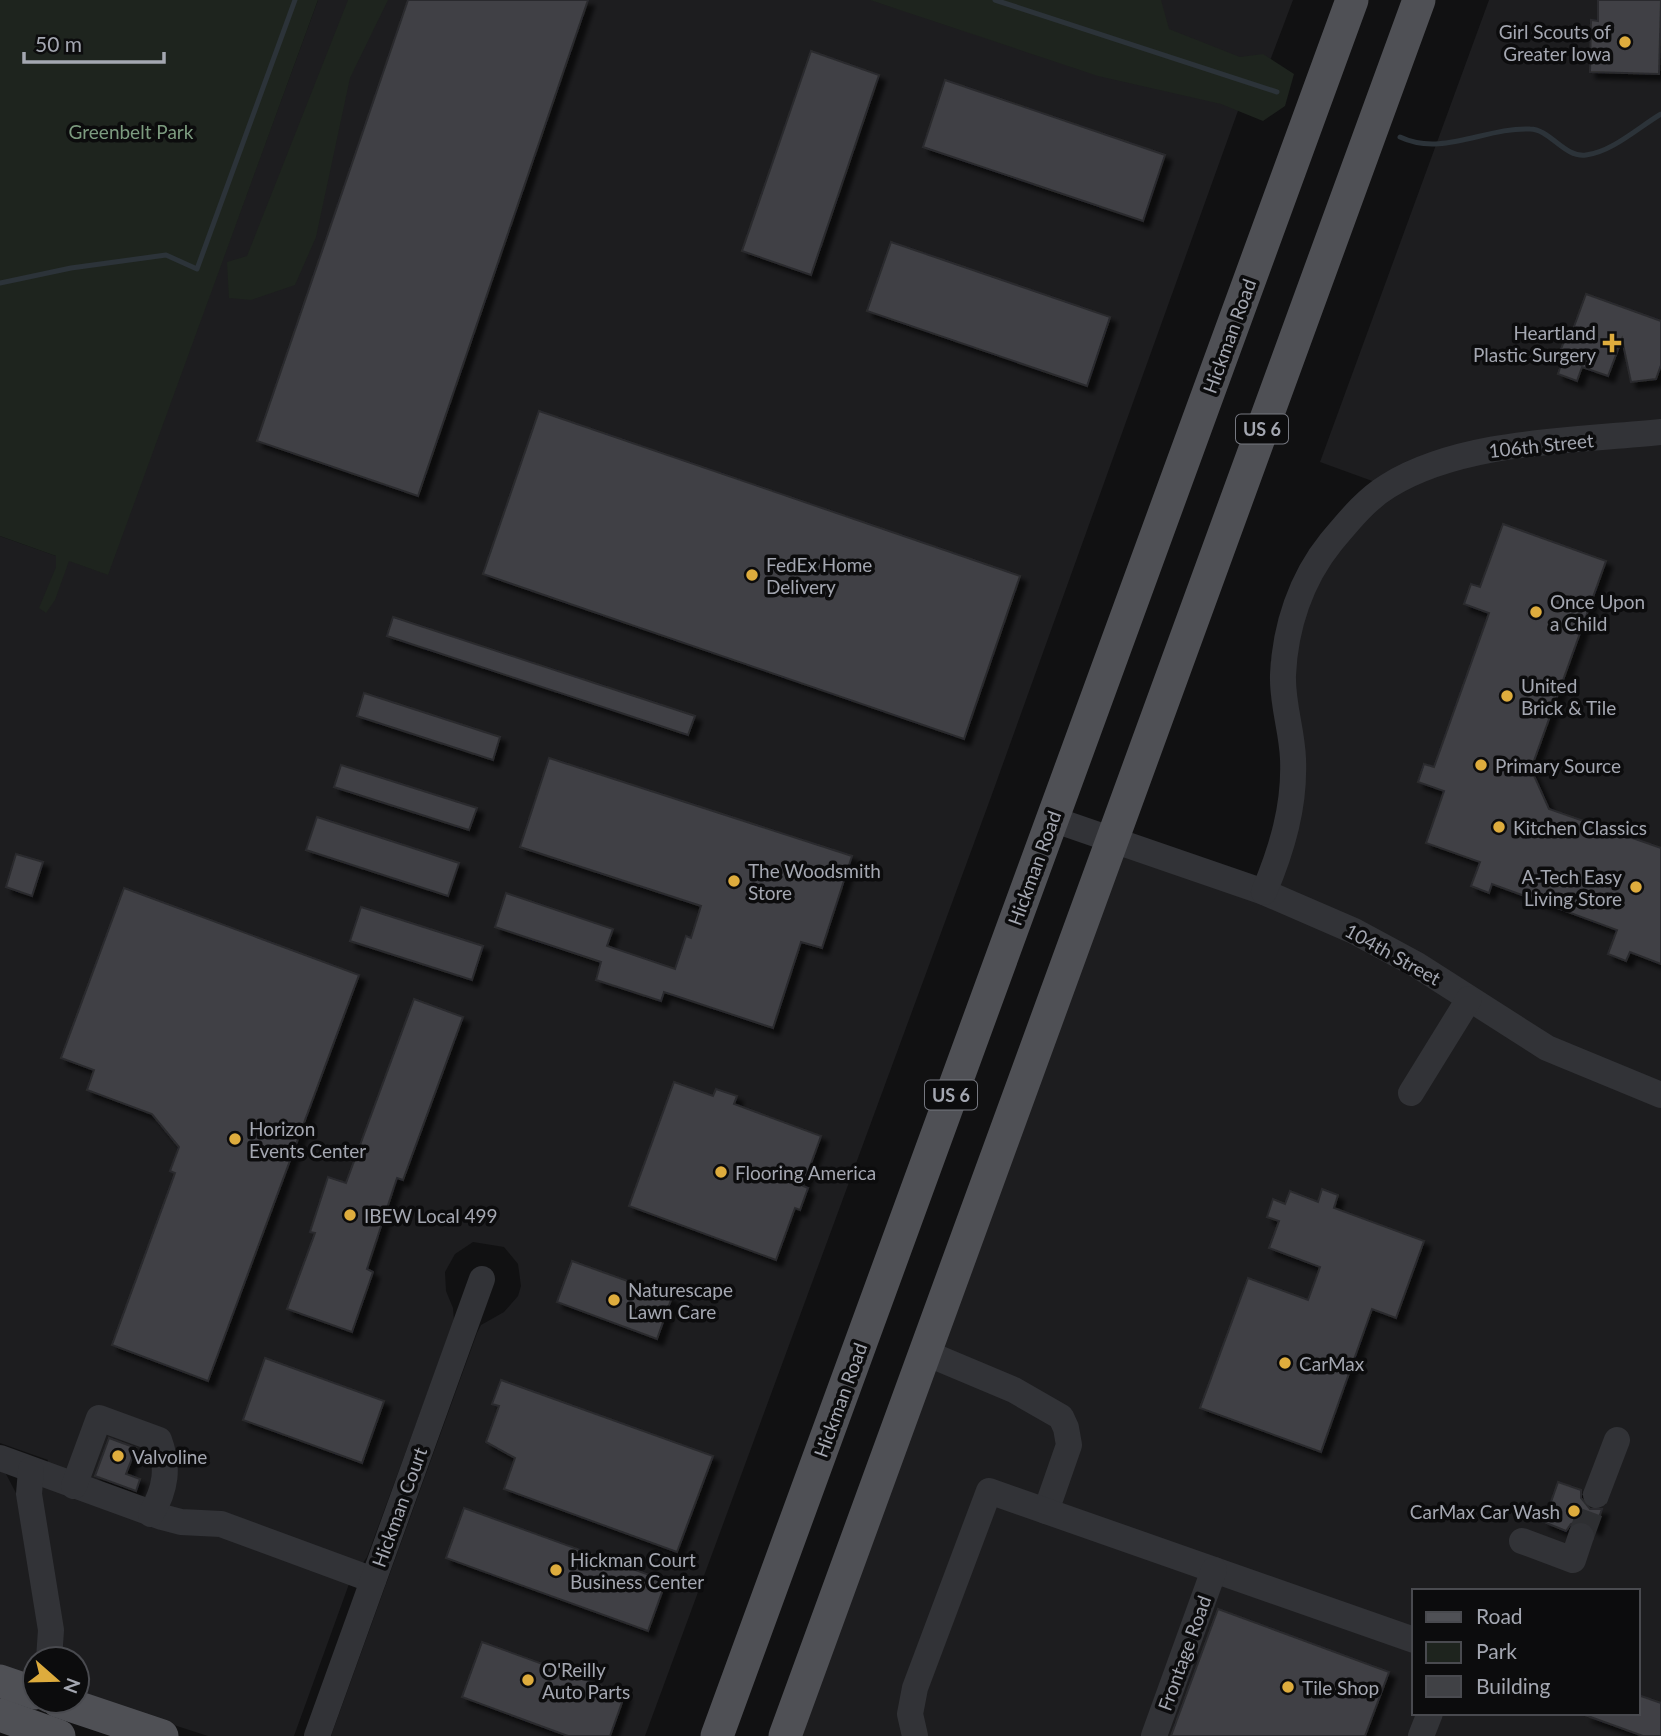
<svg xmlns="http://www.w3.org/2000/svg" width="1661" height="1736" viewBox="0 0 1661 1736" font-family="Lato,sans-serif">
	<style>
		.built { fill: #1d1d1f; fill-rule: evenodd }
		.green { fill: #1e241e }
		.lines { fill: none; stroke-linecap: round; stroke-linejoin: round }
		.stream { stroke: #2c3339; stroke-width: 5 }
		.building { fill: #404145; stroke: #2b2b2e; stroke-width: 2; filter: url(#shadow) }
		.minor-tunnel { stroke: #2e2f32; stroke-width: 26; stroke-dasharray: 26 13; stroke-linecap: butt }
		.minor { stroke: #323337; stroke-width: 26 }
		.major { stroke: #4f5055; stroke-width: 33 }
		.poi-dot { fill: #deac3d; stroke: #0c0c0d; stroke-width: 2.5 }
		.labels { text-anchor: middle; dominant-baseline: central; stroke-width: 7; stroke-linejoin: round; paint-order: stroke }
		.shield { fill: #0c0c0d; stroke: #767880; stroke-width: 2 }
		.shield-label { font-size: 18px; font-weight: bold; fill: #a4a7b1 }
		.poi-label { font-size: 19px; fill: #a4a7b1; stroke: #0c0c0d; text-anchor: start }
		.park-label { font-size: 19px; fill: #7c9b7f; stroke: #0c0c0d }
		.street-label { font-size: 19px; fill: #a4a7b1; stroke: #0c0c0d }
	</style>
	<defs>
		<filter id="shadow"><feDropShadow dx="6" dy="6" stdDeviation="2" flood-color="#0009"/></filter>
	</defs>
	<rect width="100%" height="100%" fill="#111112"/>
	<!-- built -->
	<g class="built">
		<polygon points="318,0 1293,0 1260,87 1248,83 991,797 645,1736 331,1736 477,1333 481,1325 504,1312 518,1296 521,1286 518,1264 504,1247 473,1242 455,1254 445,1272 446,1291 453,1308 454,1321 367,1557 349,1584 294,1736 208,1736 77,1694 77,1659 60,1659 41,1494 48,1460 0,1443 0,536 107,574"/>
		<path d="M1489,0H1661V1736H785L1112,840L1264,892L1275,866L1292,616L1386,486L1320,462ZM1414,1591H1638V1713H1414Z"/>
		<polygon points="0,1471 6,1474 16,1493 41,1621 38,1659 23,1675 0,1667"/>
	</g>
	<!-- green -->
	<g class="green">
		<polygon points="0,0 318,0 108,575 69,561 55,600 46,613 39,608 56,567 56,556 0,536"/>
		<polygon points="348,0 388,0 350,78 316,237 295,285 251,300 229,298 227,262 247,256"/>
		<polygon points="870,0 1161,0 1169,29 1240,57 1263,54 1294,74 1285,106 1263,121 1221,104 1098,76"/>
	</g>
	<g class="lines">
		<!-- stream -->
		<g class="stream">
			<polyline points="995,0 1277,92"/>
			<path d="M1400,137C1442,157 1486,127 1530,129C1550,129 1564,158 1586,155C1612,152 1639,127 1661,114"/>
			<polyline points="0,283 71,268 166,255 197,269 295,0"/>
		</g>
	</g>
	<!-- building -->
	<g class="building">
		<polygon points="408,0 588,0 418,496 257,441"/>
		<polygon points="1598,0 1661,0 1659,74 1590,72 1591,20 1598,21"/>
		<polygon points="811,51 879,75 811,275 742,251"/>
		<polygon points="945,80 1165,155 1143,221 923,147"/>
		<polygon points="891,242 1110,317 1087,386 867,311"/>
		<polygon points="1586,294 1661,321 1661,365 1656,379 1631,382 1622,339 1608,376 1582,367 1577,381 1558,374 1564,356 1559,355 1568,330 1572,332"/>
		<polygon points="539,411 1020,576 964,739 483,574"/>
		<polygon points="1503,524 1606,561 1531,769 1549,809 1661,848 1661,964 1630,952 1626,961 1608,954 1617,930 1492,884 1489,893 1471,886 1480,862 1426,843 1444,791 1418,782 1424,764 1434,767 1489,613 1464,604 1471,584 1480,587"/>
		<polygon points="393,617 695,716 688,735 387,636"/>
		<polygon points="364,693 500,737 493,760 357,716"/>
		<polygon points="549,758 852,856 822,948 801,942 773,1028 664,992 661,1001 596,980 601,962 495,927 506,893 613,929 607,946 675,969 686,936 691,938 701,906 520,847"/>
		<polygon points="341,765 477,808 469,830 334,787"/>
		<polygon points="317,817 459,863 448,896 306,850"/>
		<polygon points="16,854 43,862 32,896 6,887"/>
		<polygon points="124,888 359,975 208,1381 112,1345 175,1173 170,1171 179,1147 152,1114 87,1090 94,1070 61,1058"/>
		<polygon points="361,907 483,946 472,980 350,941"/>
		<polygon points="414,999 463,1017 403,1180 397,1178 367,1269 373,1272 352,1332 287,1309 315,1233 310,1232 328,1177 346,1183"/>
		<polygon points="674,1082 713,1096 716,1089 737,1096 734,1104 821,1136 803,1186 808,1188 800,1210 795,1208 776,1260 629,1206"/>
		<polygon points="1322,1189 1338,1195 1334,1208 1424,1241 1396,1318 1372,1309 1321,1452 1200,1408 1248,1278 1308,1300 1320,1267 1269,1248 1279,1221 1267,1217 1273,1199 1285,1204 1290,1191 1318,1202"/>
		<polygon points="572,1261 672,1297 657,1339 557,1302"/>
		<polygon points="265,1358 384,1401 362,1463 243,1420"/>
		<polygon points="501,1380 713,1456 677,1552 504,1489 515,1458 486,1442 499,1406 492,1404"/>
		<polygon points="109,1438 136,1448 126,1474 140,1479 136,1491 95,1476"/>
		<polygon points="1558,1482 1581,1490 1581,1498 1590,1509 1602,1509 1595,1529 1585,1521 1571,1524 1566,1531 1544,1522"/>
		<polygon points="464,1508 666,1581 648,1631 446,1558"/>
		<polygon points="1218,1609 1389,1672 1365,1736 1171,1736"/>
		<polygon points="482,1642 625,1694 610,1736 568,1736 462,1697"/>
		<polygon points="1638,1695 1661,1703 1661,1736 1643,1736 1585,1715 1638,1713"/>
	</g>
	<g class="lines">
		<!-- minor-tunnel -->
		<polyline class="minor-tunnel" points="1581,1536 1596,1495"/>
		<!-- minor -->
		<g class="minor">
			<polyline points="1052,819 1264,892 1354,931 1417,965 1547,1048 1661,1095"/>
			<path d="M1264,892C1282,849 1295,806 1293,759C1292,730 1282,704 1283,675C1285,627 1301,579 1331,542C1348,522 1365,500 1388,486C1462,440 1575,441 1661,432"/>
			<polyline points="1411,1093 1469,999"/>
			<polyline points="926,1353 1014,1390 1061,1417 1066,1428 1069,1445 1046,1511"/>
			<polyline points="0,1458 162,1517 181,1522 221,1524 373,1580"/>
			<polyline points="31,1470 29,1494 51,1630 49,1659"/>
			<path d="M74,1486L99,1418L159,1440C169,1467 166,1489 151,1514"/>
			<polyline points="1596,1495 1617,1440"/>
			<polyline points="1522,1541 1573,1560 1581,1536"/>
			<polyline points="317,1736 482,1279"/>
			<polyline points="915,1736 910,1714 915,1688 989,1491 1414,1640"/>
			<polyline points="1154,1736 1214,1570"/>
			<polyline points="1421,1736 1430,1713"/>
		</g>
		<!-- major -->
		<g class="major">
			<polyline points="0,1681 35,1693"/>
			<polyline points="58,1701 162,1736"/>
			<polyline points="0,1715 59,1736"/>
			<polyline points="717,1736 1352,0"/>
			<polyline points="785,1736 1419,0"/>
		</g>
	</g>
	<!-- markers -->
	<g class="poi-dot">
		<circle cx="1625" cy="42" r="7"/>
		<path d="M1608.5 332.5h7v7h7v7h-7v7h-7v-7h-7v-7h7z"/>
		<circle cx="752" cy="575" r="7"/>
		<circle cx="1536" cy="612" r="7"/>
		<circle cx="1507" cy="696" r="7"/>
		<circle cx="1481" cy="765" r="7"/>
		<circle cx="1499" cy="827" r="7"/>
		<circle cx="734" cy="881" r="7"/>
		<circle cx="1636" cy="887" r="7"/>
		<circle cx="235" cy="1139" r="7"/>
		<circle cx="721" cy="1172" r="7"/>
		<circle cx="350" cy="1215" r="7"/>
		<circle cx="614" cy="1300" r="7"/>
		<circle cx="1285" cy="1363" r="7"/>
		<circle cx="118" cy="1456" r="7"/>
		<circle cx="1574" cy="1511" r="7"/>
		<circle cx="556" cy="1570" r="7"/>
		<circle cx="528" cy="1680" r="7"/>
		<circle cx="1288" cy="1687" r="7"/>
	</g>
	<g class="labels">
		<!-- shield labels -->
		<g class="shield">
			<rect x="1236" y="414.5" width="52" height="29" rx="5"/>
			<rect x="925" y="1080.5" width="52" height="29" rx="5"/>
		</g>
		<g class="shield-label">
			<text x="1262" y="429">US 6</text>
			<text x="951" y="1095">US 6</text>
		</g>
		<!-- poi labels -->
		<g class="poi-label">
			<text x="1611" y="31" text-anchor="end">Girl Scouts of<tspan x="1611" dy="22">Greater Iowa</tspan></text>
			<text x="1596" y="332" text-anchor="end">Heartland<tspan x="1596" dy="22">Plastic Surgery</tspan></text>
			<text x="766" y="564">FedEx Home<tspan x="766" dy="22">Delivery</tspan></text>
			<text x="1550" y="601">Once Upon<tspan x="1550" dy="22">a Child</tspan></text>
			<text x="1521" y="685">United<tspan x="1521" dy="22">Brick &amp; Tile</tspan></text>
			<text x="1495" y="765">Primary Source</text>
			<text x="1513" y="827">Kitchen Classics</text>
			<text x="748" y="870">The Woodsmith<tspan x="748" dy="22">Store</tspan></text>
			<text x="1622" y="876" text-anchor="end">A-Tech Easy<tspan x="1622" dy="22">Living Store</tspan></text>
			<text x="249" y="1128">Horizon<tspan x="249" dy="22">Events Center</tspan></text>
			<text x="735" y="1172">Flooring America</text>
			<text x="364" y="1215">IBEW Local 499</text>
			<text x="628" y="1289">Naturescape<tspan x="628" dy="22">Lawn Care</tspan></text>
			<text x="1299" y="1363">CarMax</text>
			<text x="132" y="1456">Valvoline</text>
			<text x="1560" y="1511" text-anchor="end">CarMax Car Wash</text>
			<text x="570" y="1559">Hickman Court<tspan x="570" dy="22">Business Center</tspan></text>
			<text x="542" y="1669">O'Reilly<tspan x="542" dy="22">Auto Parts</tspan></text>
			<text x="1302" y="1687">Tile Shop</text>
		</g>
		<!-- park labels -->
		<g class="park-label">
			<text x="131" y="131">Greenbelt Park</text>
		</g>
		<!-- street labels -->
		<g class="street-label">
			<text transform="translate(1229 336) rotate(-70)">Hickman Road</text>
			<text transform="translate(1541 445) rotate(-6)">106th Street</text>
			<text transform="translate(1034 868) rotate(-70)">Hickman Road</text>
			<text transform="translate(1393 954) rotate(29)">104th Street</text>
			<text transform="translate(840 1400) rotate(-70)">Hickman Road</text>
			<text transform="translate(399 1507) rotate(-70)">Hickman Court</text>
			<text transform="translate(1184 1653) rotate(-70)">Frontage Road</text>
		</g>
	</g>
	<!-- legend -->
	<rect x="1412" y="1589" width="228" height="126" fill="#0c0c0d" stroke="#494a4f" stroke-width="2"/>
	<rect x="1426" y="1612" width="35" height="10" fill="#4f5055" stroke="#494a4f" stroke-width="2"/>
	<text x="1476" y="1624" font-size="21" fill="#a4a7b1">Road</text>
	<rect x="1426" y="1642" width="35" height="21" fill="#1e241e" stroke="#494a4f" stroke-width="2"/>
	<text x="1476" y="1659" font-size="21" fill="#a4a7b1">Park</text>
	<rect x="1426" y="1676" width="35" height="21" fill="#404145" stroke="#494a4f" stroke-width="2"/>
	<text x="1476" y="1694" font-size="21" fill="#a4a7b1">Building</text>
	<!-- north arrow -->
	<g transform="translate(56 1680) rotate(110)"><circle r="33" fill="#0c0c0d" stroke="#494a4f" stroke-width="2"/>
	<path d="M0-5L12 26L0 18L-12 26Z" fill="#deac3d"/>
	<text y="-10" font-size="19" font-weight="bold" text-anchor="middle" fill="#a4a7b1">N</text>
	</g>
	<!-- scale -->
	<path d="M24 52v10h140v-10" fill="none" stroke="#a4a7b1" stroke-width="3.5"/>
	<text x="35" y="52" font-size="21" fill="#a4a7b1" stroke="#0c0c0d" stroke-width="5" paint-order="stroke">50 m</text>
</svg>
